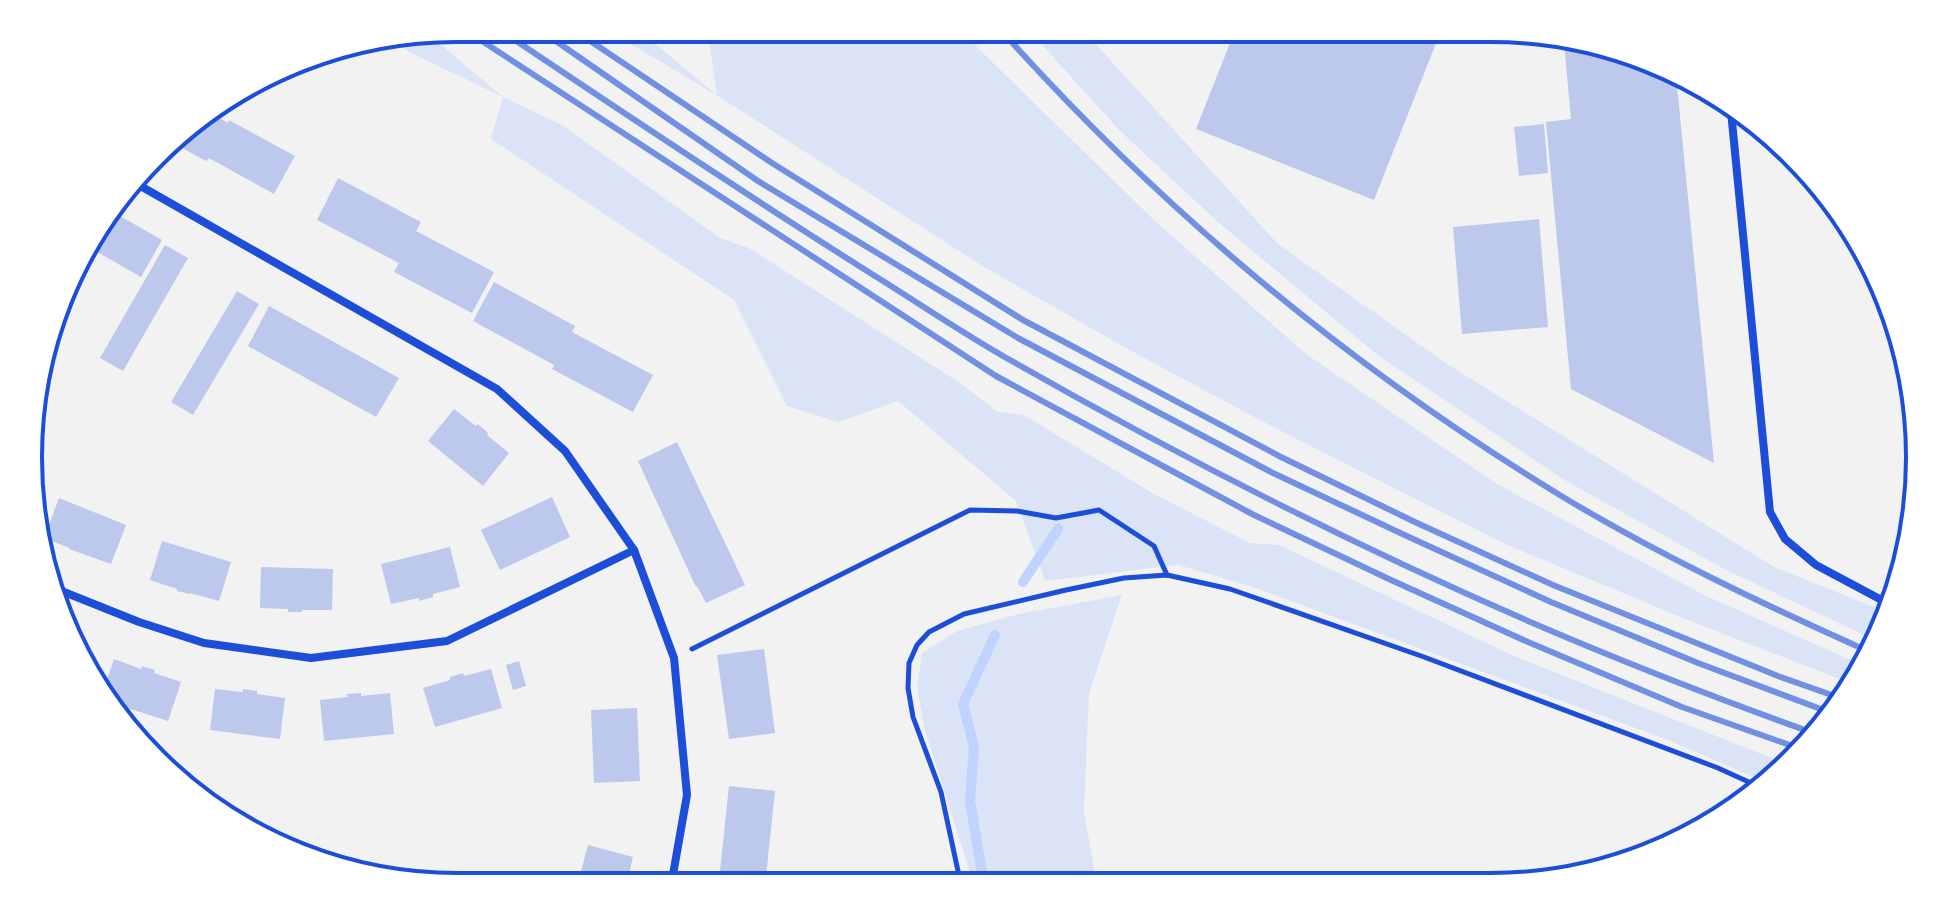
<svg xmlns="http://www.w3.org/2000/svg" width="1948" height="915" viewBox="0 0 1948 915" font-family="'Noto Sans',sans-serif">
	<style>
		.green { fill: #dbe4f7 }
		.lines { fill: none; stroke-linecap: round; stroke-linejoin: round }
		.stream { stroke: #bfd3fe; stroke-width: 10 }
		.building { fill: #bdc9ec }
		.path { stroke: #1d4ed8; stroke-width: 5 }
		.minor { stroke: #1d4ed8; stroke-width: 8 }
		.rail { stroke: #7290e2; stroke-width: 6 }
		.rim { fill: none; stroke: #1d4ed8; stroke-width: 4 }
	</style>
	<rect width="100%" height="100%" fill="#f2f2f2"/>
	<!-- green -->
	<g class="green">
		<polygon points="604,28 636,28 717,95 707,28 962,28 979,49 1156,222 1306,354 1497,484 1704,595 1862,665 1852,684 1688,620 1505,544 1275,428 1122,346 984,267 718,96"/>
		<polygon points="1027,28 1081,28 1278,244 1444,362 1774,567 1889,613 1887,622 1877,641 1724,569 1563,479 1379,356 1219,223 1119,130"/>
		<polygon points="427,33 503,97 562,125 720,238 749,248 957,381 998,412 1024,415 1154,494 1250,543 1279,545 1514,656 1787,764 1767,783 1668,740 1250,586 1178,565 1045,581 1016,501 898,401 838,422 787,406 734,300 491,139 503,97 411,53 392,39"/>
		<polygon points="1122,595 1089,694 1084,811 1097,885 974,885 924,727 917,686 922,653 957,631 1019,614"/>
	</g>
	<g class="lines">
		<!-- stream -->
		<g class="stream">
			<polyline points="1023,582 1058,529"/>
			<polyline points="984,885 970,801 974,747 963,704 995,635"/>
		</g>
	</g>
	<!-- building -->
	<g class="building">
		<polygon points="1236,28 1442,28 1374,200 1196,129"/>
		<polygon points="1564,43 1655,61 1676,75 1714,463 1571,389 1546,122 1571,119"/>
		<polygon points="207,111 228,123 229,120 295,156 274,194 209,158 206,161 173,143 196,117"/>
		<polygon points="1544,124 1548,173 1519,176 1514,127"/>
		<polygon points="338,178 421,222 416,231 494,272 472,313 394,272 399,263 317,220"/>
		<polygon points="113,212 162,240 141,277 85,245"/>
		<polygon points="1539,219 1548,327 1462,334 1453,227"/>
		<polygon points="165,245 188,258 123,371 100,358"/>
		<polygon points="494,282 575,326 572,332 653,375 633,412 552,369 554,365 473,321"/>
		<polygon points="237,291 259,304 193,415 171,402"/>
		<polygon points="269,306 399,378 376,417 248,346"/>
		<polygon points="454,409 476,426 478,424 488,433 487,435 509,453 483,486 428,441"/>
		<polygon points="677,442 745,585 706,603 697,586 696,587 638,461"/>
		<polygon points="552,497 570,537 500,570 481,530"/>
		<polygon points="59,498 126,525 111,564 69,549 70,548 44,538"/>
		<polygon points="162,541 231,562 219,601 190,593 190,594 177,591 177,589 150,580"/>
		<polygon points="450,547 460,587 433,594 433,597 419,601 419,598 391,604 381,564"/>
		<polygon points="261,567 333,569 332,610 302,610 302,612 288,612 288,609 260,608"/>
		<polygon points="71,642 82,647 78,656 73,648"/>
		<polygon points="764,649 775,733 729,739 717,655"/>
		<polygon points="114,659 141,669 142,666 155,670 154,673 181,682 168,721 112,703 103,691"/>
		<polygon points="519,661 526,686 513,690 506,665"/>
		<polygon points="491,669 502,708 435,727 423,688 450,680 450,677 463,673 464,676"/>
		<polygon points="215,689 243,692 243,689 257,691 257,694 285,698 280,739 210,730"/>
		<polygon points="361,693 361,696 390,693 394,734 324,741 320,700 348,697 347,694"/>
		<polygon points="637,708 640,781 594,783 591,710"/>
		<polygon points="729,786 775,791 766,876 720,871"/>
		<polygon points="588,845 633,857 626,886 577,887"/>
	</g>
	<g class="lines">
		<!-- path -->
		<g class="path">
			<polyline points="692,649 970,510 1017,511 1056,518 1099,510 1154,546 1167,575"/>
			<polyline points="961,885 941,792 913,717 908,688 909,663 917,645 929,632 964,614 1066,590 1124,578 1167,575 1230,589 1424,657 1718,768 1762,788"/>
		</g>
		<!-- minor -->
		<g class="minor">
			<polyline points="1731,111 1770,512 1785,539 1816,565 1891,605"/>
			<polyline points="137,184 497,389 565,451 634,550 674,658 687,795 671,886"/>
			<polyline points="54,588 139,622 204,643 311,658 447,641 634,550"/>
		</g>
		<!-- rail -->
		<g class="rail">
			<polyline points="462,28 996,376 1187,479 1254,515 1391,580 1528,642 1682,707 1801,749"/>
			<path d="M497,28C622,112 748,196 875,276C920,304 964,334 1010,360C1180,457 1355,546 1535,624C1628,664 1721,700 1816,734"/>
			<polyline points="537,28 758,181 1018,338 1273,473 1411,538 1551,602 1698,663 1834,714"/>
			<polyline points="571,28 772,163 1023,320 1281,457 1417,523 1553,585 1778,676 1843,699"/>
			<path d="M999,28C1164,213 1351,368 1563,497C1661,556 1765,605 1870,652"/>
		</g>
	</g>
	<!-- crop -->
	<path d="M0 0H1948V915H0ZM457 42H1491A415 415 0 0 1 1906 457V458A415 415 0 0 1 1491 873H457A415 415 0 0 1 42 458V457A415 415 0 0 1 457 42Z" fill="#fff" fill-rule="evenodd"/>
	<path class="rim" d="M457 42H1491A415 415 0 0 1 1906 457V458A415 415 0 0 1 1491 873H457A415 415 0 0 1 42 458V457A415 415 0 0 1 457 42Z"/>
</svg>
